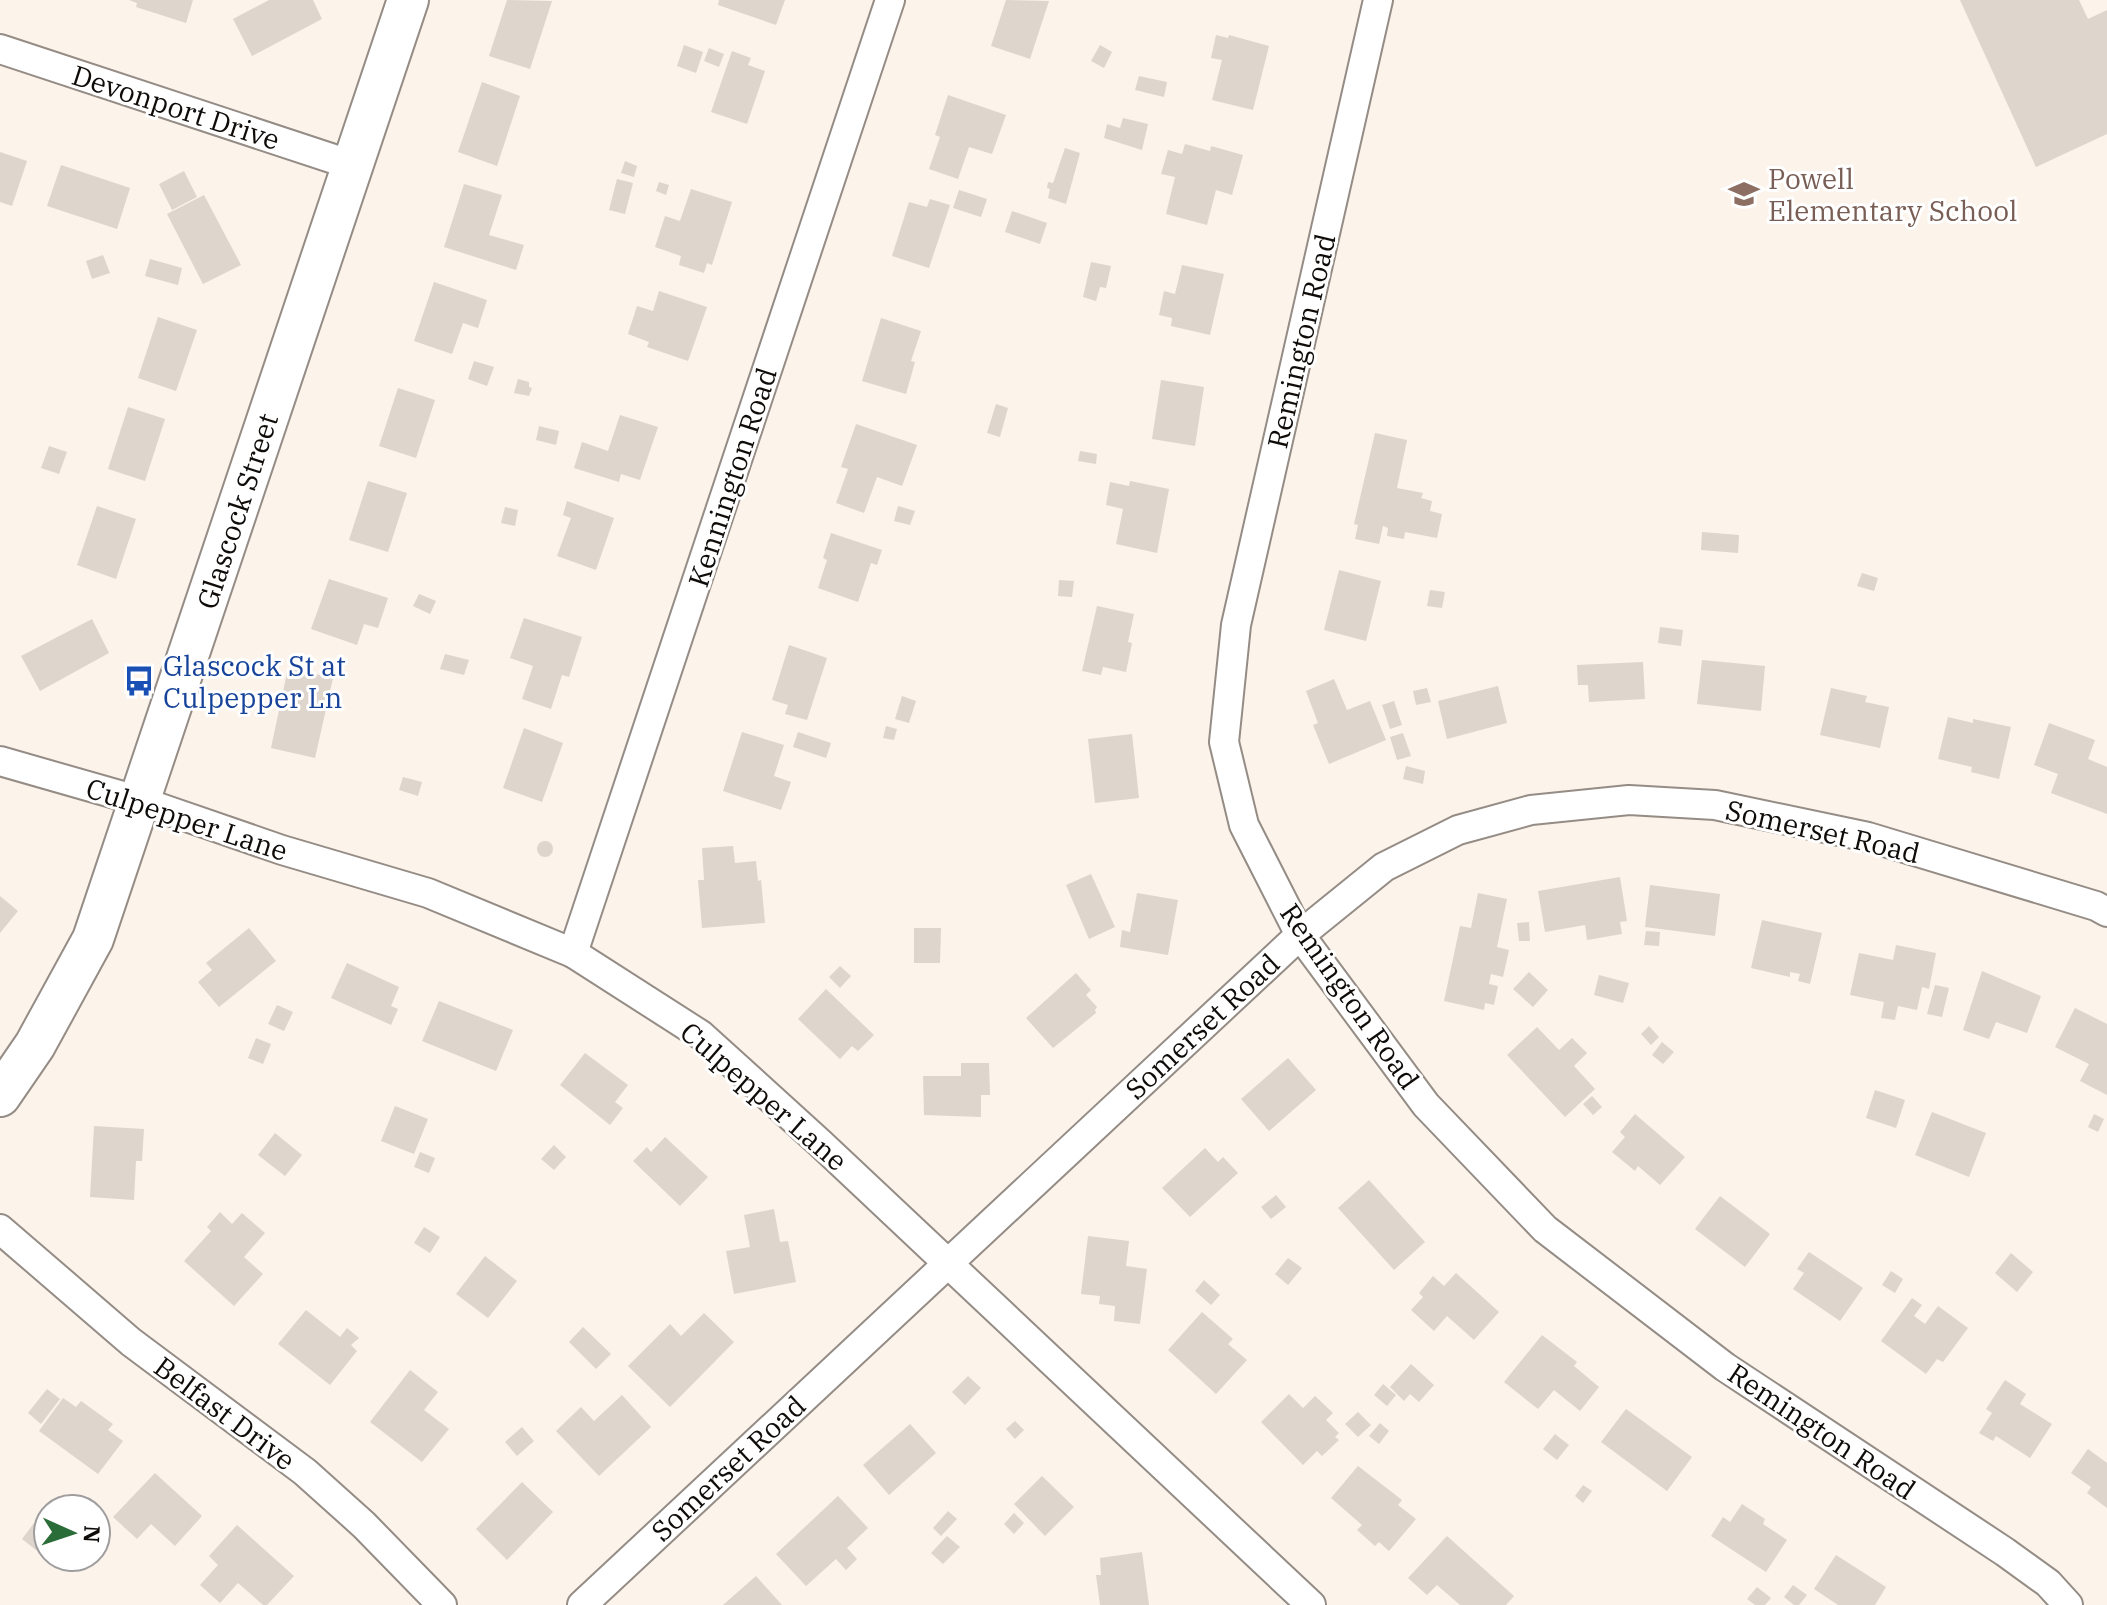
<svg xmlns="http://www.w3.org/2000/svg" width="2107" height="1605" viewBox="0 0 2107 1605" font-family="'IBM Plex Serif',serif">
	<style>
		.building { fill: #ded5cd }
		.lines { fill: none; stroke-linecap: round; stroke-linejoin: round }
		.street-casing { stroke: #948c85; stroke-width: 32 }
		.secondary-casing { stroke: #948c85; stroke-width: 44 }
		.street { stroke: #fff; stroke-width: 28 }
		.secondary { stroke: #fff; stroke-width: 40 }
		.labels { text-anchor: middle; dominant-baseline: central; stroke-width: 6; stroke-linejoin: round; paint-order: stroke }
		.street-label { font-size: 28px; fill: #0e0b09; stroke: #fff }
		.education-label { font-size: 28px; fill: #785e54; stroke: #fff; text-anchor: start }
		.transit-label { font-size: 28px; fill: #164399; stroke: #fff; text-anchor: start }
	</style>
	<rect width="100%" height="100%" fill="#fcf3eb"/>
	<!-- building -->
	<g class="building">
		<polygon points="129,0 193,0 186,23 136,7 137,3"/>
		<polygon points="269,0 313,0 322,19 252,56 233,19"/>
		<polygon points="507,0 552,1 530,69 489,56"/>
		<polygon points="719,0 785,0 776,25 718,5"/>
		<polygon points="1006,0 1049,1 1030,59 991,46"/>
		<polygon points="1960,0 2079,0 2088,19 2107,10 2107,134 2036,167"/>
		<polygon points="1216,35 1228,38 1229,35 1269,46 1253,110 1212,100 1222,60 1211,58"/>
		<polygon points="684,45 703,52 696,73 677,66"/>
		<polygon points="1100,45 1112,52 1104,68 1091,61"/>
		<polygon points="709,48 724,54 719,67 704,61"/>
		<polygon points="732,51 751,58 748,65 765,71 747,124 711,112"/>
		<polygon points="1139,76 1167,82 1164,97 1135,90"/>
		<polygon points="482,82 520,96 497,166 458,152"/>
		<polygon points="948,95 1006,115 992,154 969,147 958,179 929,169 940,137 935,135"/>
		<polygon points="1123,118 1148,124 1142,150 1104,138 1107,124 1120,128"/>
		<polygon points="1185,144 1210,151 1211,146 1243,155 1232,195 1216,190 1207,225 1166,214 1175,177 1161,174 1168,150 1182,154"/>
		<polygon points="1065,148 1080,153 1066,204 1048,198 1050,189 1047,188 1048,182 1053,183"/>
		<polygon points="0,152 27,161 12,206 0,202"/>
		<polygon points="625,161 637,166 634,177 621,173"/>
		<polygon points="61,165 130,188 117,229 47,206"/>
		<polygon points="184,171 197,197 172,210 159,184"/>
		<polygon points="617,179 633,183 625,214 609,210"/>
		<polygon points="659,182 669,185 666,195 656,191"/>
		<polygon points="464,184 502,195 489,235 524,245 516,270 444,247"/>
		<polygon points="691,189 732,202 712,265 707,263 704,273 679,265 681,256 655,247 665,216 680,221"/>
		<polygon points="959,190 987,199 981,217 953,208"/>
		<polygon points="204,195 241,265 203,284 167,214"/>
		<polygon points="930,199 950,205 929,268 892,256 909,202 927,207"/>
		<polygon points="1012,211 1047,223 1040,244 1005,232"/>
		<polygon points="103,255 110,273 92,279 86,261"/>
		<polygon points="150,259 182,268 178,285 145,276"/>
		<polygon points="1091,262 1111,266 1106,288 1100,287 1096,301 1083,297"/>
		<polygon points="1182,265 1224,274 1210,335 1171,326 1172,318 1159,315 1164,291 1175,294"/>
		<polygon points="434,282 487,300 478,328 463,323 452,354 414,341"/>
		<polygon points="659,291 707,307 688,361 647,347 649,342 628,334 637,306 653,311"/>
		<polygon points="158,317 197,330 176,391 138,378"/>
		<polygon points="881,318 921,331 911,361 915,362 906,394 862,381"/>
		<polygon points="474,361 494,367 487,386 468,379"/>
		<polygon points="518,379 529,382 529,387 532,388 529,396 514,393"/>
		<polygon points="1161,380 1204,387 1195,446 1152,439"/>
		<polygon points="398,388 435,400 416,458 379,446"/>
		<polygon points="996,404 1008,408 1000,437 987,433"/>
		<polygon points="128,407 165,419 145,481 108,469"/>
		<polygon points="620,415 658,427 640,480 621,474 619,482 574,468 582,442 608,451"/>
		<polygon points="856,424 917,445 902,486 877,477 864,513 836,503 848,469 841,467"/>
		<polygon points="539,426 559,431 556,445 536,440"/>
		<polygon points="1375,433 1407,440 1397,488 1423,493 1421,498 1432,501 1430,511 1442,514 1437,538 1405,532 1404,539 1387,536 1388,528 1383,526 1379,544 1355,539 1358,525 1354,524"/>
		<polygon points="49,446 67,452 59,474 41,468"/>
		<polygon points="1080,451 1097,454 1096,464 1078,461"/>
		<polygon points="368,481 407,493 388,552 349,540"/>
		<polygon points="1130,481 1169,489 1157,553 1116,544 1123,509 1106,505 1110,482 1129,486"/>
		<polygon points="567,501 614,518 596,570 557,556 571,518 563,515"/>
		<polygon points="97,506 136,519 116,579 77,565"/>
		<polygon points="898,506 915,511 910,525 894,521"/>
		<polygon points="505,507 518,510 515,526 501,523"/>
		<polygon points="1702,532 1739,535 1738,553 1701,550"/>
		<polygon points="831,533 882,550 877,565 871,563 858,602 818,588 827,560 823,558"/>
		<polygon points="1339,570 1381,581 1366,641 1324,630"/>
		<polygon points="1862,573 1878,578 1874,591 1857,586"/>
		<polygon points="329,579 388,598 378,628 364,624 357,645 311,629"/>
		<polygon points="1059,580 1074,581 1072,597 1058,596"/>
		<polygon points="1430,590 1445,592 1442,608 1427,606"/>
		<polygon points="419,594 436,601 430,614 413,606"/>
		<polygon points="1097,606 1134,614 1128,642 1132,643 1126,672 1103,667 1101,675 1082,671"/>
		<polygon points="524,618 582,637 569,677 562,675 551,709 522,699 533,666 510,658"/>
		<polygon points="92,619 109,653 40,691 21,656"/>
		<polygon points="1660,627 1683,630 1681,646 1658,643"/>
		<polygon points="789,645 827,658 807,720 785,714 788,705 772,700"/>
		<polygon points="445,654 469,660 464,675 440,669"/>
		<polygon points="1702,660 1765,666 1761,711 1697,704"/>
		<polygon points="1643,662 1645,699 1589,702 1588,685 1578,685 1577,665"/>
		<polygon points="288,668 333,678 315,758 271,748"/>
		<polygon points="1334,679 1347,710 1370,701 1386,740 1329,764 1313,725 1318,723 1306,691"/>
		<polygon points="1498,686 1507,723 1447,739 1438,701"/>
		<polygon points="1427,688 1431,702 1416,705 1413,691"/>
		<polygon points="1831,688 1867,696 1865,702 1889,707 1880,748 1820,735"/>
		<polygon points="902,696 916,701 909,723 895,719"/>
		<polygon points="1394,701 1402,725 1390,729 1382,705"/>
		<polygon points="1948,717 1973,723 1973,719 2011,727 1999,779 1971,772 1972,767 1938,759"/>
		<polygon points="2049,723 2095,740 2088,759 2107,767 2107,814 2051,793 2058,774 2034,765"/>
		<polygon points="886,726 897,729 894,740 883,738"/>
		<polygon points="524,728 563,743 542,802 503,788"/>
		<polygon points="742,732 784,745 774,776 791,782 781,810 723,791"/>
		<polygon points="798,732 831,743 826,758 793,747"/>
		<polygon points="1403,733 1411,756 1397,760 1390,737"/>
		<polygon points="1132,734 1139,798 1095,803 1088,739"/>
		<polygon points="1406,766 1425,771 1423,784 1403,779"/>
		<polygon points="403,777 422,782 418,796 399,790"/>
		<circle cx="545" cy="849" r="8"/>
		<polygon points="733,846 735,863 756,861 758,881 761,880 765,923 702,928 698,880 704,880 702,848"/>
		<polygon points="1091,874 1115,927 1089,939 1066,885"/>
		<polygon points="1620,877 1627,921 1620,922 1622,934 1587,940 1585,925 1545,932 1538,891"/>
		<polygon points="1650,885 1720,894 1715,936 1645,927"/>
		<polygon points="1137,893 1178,900 1168,955 1120,947 1122,930 1130,932"/>
		<polygon points="1478,893 1507,899 1497,947 1509,950 1503,977 1491,974 1489,984 1498,986 1494,1005 1485,1003 1484,1010 1444,1001 1460,926 1471,928"/>
		<polygon points="0,896 18,911 0,933"/>
		<polygon points="1762,920 1822,933 1810,984 1798,981 1800,974 1790,972 1790,977 1751,968"/>
		<polygon points="1529,922 1530,941 1519,941 1517,923"/>
		<polygon points="249,928 276,961 219,1007 198,982 212,970 206,963"/>
		<polygon points="914,928 941,928 940,963 914,963"/>
		<polygon points="1646,931 1660,932 1659,946 1644,945"/>
		<polygon points="1896,945 1936,953 1929,989 1922,987 1917,1010 1898,1006 1895,1020 1881,1018 1884,1002 1850,995 1859,953 1893,960"/>
		<polygon points="347,963 399,987 391,1006 398,1009 391,1025 331,998"/>
		<polygon points="840,966 851,976 840,988 829,977"/>
		<polygon points="1982,971 2041,996 2027,1033 1996,1022 1989,1039 1963,1030"/>
		<polygon points="1529,972 1548,990 1533,1007 1513,989"/>
		<polygon points="1076,973 1091,990 1086,995 1097,1007 1095,1010 1096,1013 1053,1048 1026,1018"/>
		<polygon points="1599,975 1629,983 1623,1003 1594,995"/>
		<polygon points="1935,985 1949,988 1942,1017 1927,1014"/>
		<polygon points="826,989 874,1035 858,1051 852,1046 840,1059 798,1019"/>
		<polygon points="439,1001 513,1030 496,1071 422,1041"/>
		<polygon points="277,1005 293,1012 284,1031 268,1024"/>
		<polygon points="2075,1008 2107,1024 2107,1095 2080,1081 2089,1064 2055,1047"/>
		<polygon points="1649,1026 1659,1037 1651,1045 1641,1034"/>
		<polygon points="1537,1027 1559,1050 1572,1038 1587,1053 1574,1066 1595,1089 1565,1117 1507,1055"/>
		<polygon points="256,1038 271,1044 263,1064 248,1058"/>
		<polygon points="1662,1042 1674,1052 1663,1064 1652,1055"/>
		<polygon points="585,1053 628,1085 615,1102 623,1108 610,1125 560,1085"/>
		<polygon points="1288,1058 1316,1090 1269,1131 1241,1099"/>
		<polygon points="961,1063 989,1063 990,1095 981,1095 981,1117 924,1115 923,1076 961,1076"/>
		<polygon points="1875,1090 1905,1100 1896,1128 1866,1118"/>
		<polygon points="1592,1096 1602,1107 1593,1115 1583,1104"/>
		<polygon points="395,1106 428,1119 414,1154 381,1141"/>
		<polygon points="1932,1112 1986,1133 1969,1177 1915,1155"/>
		<polygon points="1635,1114 1685,1157 1660,1185 1638,1166 1635,1171 1612,1152 1625,1137 1620,1132"/>
		<polygon points="2094,1114 2104,1119 2098,1132 2088,1127"/>
		<polygon points="94,1126 144,1129 142,1161 136,1161 134,1200 90,1197"/>
		<polygon points="275,1133 302,1155 285,1176 258,1155"/>
		<polygon points="665,1137 708,1177 680,1206 633,1161 647,1147 651,1152"/>
		<polygon points="554,1145 566,1157 554,1170 541,1159"/>
		<polygon points="1205,1148 1218,1162 1223,1157 1238,1173 1190,1217 1162,1188"/>
		<polygon points="420,1152 435,1158 429,1173 414,1167"/>
		<polygon points="1369,1180 1425,1242 1394,1270 1338,1208"/>
		<polygon points="1276,1195 1286,1207 1271,1219 1261,1207"/>
		<polygon points="1720,1196 1770,1234 1745,1267 1695,1229"/>
		<polygon points="774,1209 780,1242 788,1241 796,1282 734,1294 726,1251 750,1247 744,1215"/>
		<polygon points="220,1212 232,1224 242,1213 265,1233 244,1257 263,1274 234,1306 184,1261 211,1231 207,1227"/>
		<polygon points="424,1227 440,1237 430,1253 414,1243"/>
		<polygon points="1088,1236 1129,1241 1126,1266 1147,1269 1140,1324 1114,1321 1115,1306 1099,1304 1100,1296 1081,1294"/>
		<polygon points="1809,1252 1863,1288 1840,1321 1793,1289 1804,1273 1797,1269"/>
		<polygon points="2011,1253 2033,1272 2017,1292 1995,1273"/>
		<polygon points="485,1256 517,1281 488,1318 456,1294"/>
		<polygon points="1288,1258 1302,1268 1288,1285 1275,1274"/>
		<polygon points="1891,1271 1903,1279 1895,1293 1882,1285"/>
		<polygon points="1456,1273 1499,1312 1474,1340 1447,1316 1434,1331 1411,1310 1423,1297 1419,1293 1433,1276 1444,1286"/>
		<polygon points="1204,1280 1220,1295 1211,1305 1195,1291"/>
		<polygon points="1912,1298 1922,1305 1914,1316 1925,1324 1938,1306 1968,1328 1943,1362 1937,1359 1926,1374 1881,1341"/>
		<polygon points="306,1310 340,1337 347,1328 359,1338 351,1345 357,1351 330,1385 278,1344"/>
		<polygon points="1202,1312 1233,1339 1228,1344 1247,1360 1216,1394 1168,1350"/>
		<polygon points="704,1313 734,1342 670,1407 628,1366 670,1324 681,1336"/>
		<polygon points="583,1327 611,1354 596,1369 569,1342"/>
		<polygon points="1542,1335 1577,1362 1574,1366 1599,1387 1580,1411 1554,1390 1538,1409 1504,1382"/>
		<polygon points="1411,1364 1434,1385 1419,1402 1410,1394 1404,1401 1390,1387"/>
		<polygon points="410,1370 438,1392 424,1410 449,1429 422,1462 370,1422"/>
		<polygon points="968,1376 981,1388 965,1405 952,1392"/>
		<polygon points="2005,1380 2026,1394 2020,1404 2052,1424 2030,1458 1996,1436 1993,1441 1979,1433 1992,1413 1986,1409"/>
		<polygon points="1383,1384 1396,1395 1387,1406 1374,1395"/>
		<polygon points="47,1389 60,1399 41,1424 28,1413"/>
		<polygon points="1289,1394 1303,1408 1315,1396 1333,1413 1326,1420 1339,1433 1335,1437 1339,1440 1322,1456 1317,1451 1303,1465 1261,1422"/>
		<polygon points="622,1395 651,1427 599,1476 556,1431 581,1407 594,1421"/>
		<polygon points="63,1398 76,1407 81,1401 113,1424 108,1430 123,1441 98,1474 39,1431"/>
		<polygon points="1626,1409 1692,1457 1667,1491 1601,1442"/>
		<polygon points="1358,1412 1371,1425 1358,1437 1345,1424"/>
		<polygon points="1015,1421 1024,1430 1015,1439 1006,1429"/>
		<polygon points="1380,1423 1389,1431 1379,1444 1369,1436"/>
		<polygon points="910,1424 936,1453 889,1495 863,1465"/>
		<polygon points="522,1427 534,1441 517,1456 505,1442"/>
		<polygon points="1555,1434 1569,1445 1557,1460 1543,1449"/>
		<polygon points="2088,1449 2107,1463 2107,1508 2087,1493 2091,1487 2071,1473"/>
		<polygon points="1358,1466 1402,1500 1398,1505 1416,1519 1389,1551 1379,1542 1375,1546 1357,1530 1362,1525 1331,1498"/>
		<polygon points="155,1473 202,1516 175,1546 151,1524 137,1539 113,1517"/>
		<polygon points="1042,1476 1074,1507 1045,1536 1014,1504"/>
		<polygon points="522,1482 553,1512 507,1560 476,1529"/>
		<polygon points="1583,1485 1592,1491 1583,1503 1575,1496"/>
		<polygon points="64,1494 82,1509 51,1509"/>
		<polygon points="838,1496 868,1528 847,1548 857,1559 846,1570 836,1559 806,1586 776,1554"/>
		<polygon points="1742,1504 1765,1519 1763,1524 1787,1540 1766,1572 1711,1536 1723,1517 1730,1522"/>
		<polygon points="948,1511 957,1519 941,1536 933,1528"/>
		<polygon points="1014,1513 1024,1523 1014,1534 1004,1524"/>
		<polygon points="34,1523 48,1534 48,1544 41,1554 22,1539"/>
		<polygon points="237,1525 294,1576 267,1605 263,1605 238,1583 220,1603 200,1585 218,1565 209,1556"/>
		<polygon points="947,1536 960,1547 943,1564 931,1553"/>
		<polygon points="1447,1536 1514,1596 1506,1605 1460,1605 1437,1585 1427,1595 1408,1578"/>
		<polygon points="1142,1552 1149,1605 1100,1605 1096,1575 1101,1575 1100,1558"/>
		<polygon points="1836,1555 1886,1587 1875,1605 1838,1605 1814,1589"/>
		<polygon points="756,1576 782,1605 723,1605"/>
		<polygon points="1793,1585 1807,1595 1799,1605 1794,1605 1784,1597"/>
		<polygon points="1757,1587 1771,1598 1765,1605 1755,1605 1747,1599"/>
	</g>
	<g class="lines">
		<!-- street casing -->
		<g class="street-casing">
			<g id="street">
				<polyline points="1378,0 1236,625 1224,742 1244,825 1300,935 1426,1105 1545,1229 1725,1367 2005,1552 2048,1583 2068,1605"/>
				<polyline points="0,49 352,165"/>
				<polyline points="0,761 140,801 282,850 428,893 573,953 701,1035 820,1143 1311,1605"/>
				<polyline points="573,953 890,0"/>
				<polyline points="0,1229 131,1342 305,1472 364,1525 442,1605"/>
				<polyline points="582,1605 1300,935 1384,867 1458,830 1531,810 1629,800 1715,805 1868,837 2096,906 2107,912"/>
			</g>
		</g>
		<!-- secondary casing -->
		<g class="secondary-casing">
			<polyline id="secondary" points="0,1096 35,1045 93,939 408,0"/>
		</g>
		<!-- street -->
		<use href="#street" class="street"/>
		<!-- secondary -->
		<use href="#secondary" class="secondary"/>
	</g>
	<!-- icons -->
	<defs>
		<g id="school-bare" transform="scale(2.4)"><path d="M0-5L7-2L0 1L-7-2ZM-4 1L0 2.5L4 1V4Q0 6-4 4Z" fill="#8d6e63" stroke="#fff" stroke-width="2.5" paint-order="stroke"/></g>
		<g id="bus-bare" transform="scale(2.4)"><path d="M-5-6H5V4H4V6H2V4H-2V6H-4V4H-5ZM-3.5-4V0h7V-4ZM-3.5 1.2v1.5H-2V1.2ZM2 1.2v1.5H3.5V1.2Z" fill="#1a4fb4" stroke="#fff" stroke-width="2.5" paint-order="stroke"/></g>
	</defs>
	<g fill-rule="evenodd">
		<use href="#school-bare" x="1744" y="194"/>
		<use href="#bus-bare" x="139" y="681"/>
	</g>
	<g class="labels">
		<!-- street labels -->
		<g class="street-label">
			<text transform="translate(176 107) rotate(18)">Devonport Drive</text>
			<text transform="translate(1301 341) rotate(-77)">Remington Road</text>
			<text transform="translate(732 477) rotate(-72)">Kennington Road</text>
			<text transform="translate(237 511) rotate(-72)">Glascock Street</text>
			<text transform="translate(187 819) rotate(18)">Culpepper Lane</text>
			<text transform="translate(1823 831) rotate(13)">Somerset Road</text>
			<text transform="translate(1350 996) rotate(55)">Remington Road</text>
			<text transform="translate(1202 1026) rotate(-43)">Somerset Road</text>
			<text transform="translate(764 1096) rotate(41)">Culpepper Lane</text>
			<text transform="translate(225 1413) rotate(37)">Belfast Drive</text>
			<text transform="translate(1822 1431) rotate(34)">Remington Road</text>
			<text transform="translate(728 1468) rotate(-43)">Somerset Road</text>
		</g>
		<!-- education labels -->
		<g class="education-label">
			<text x="1768" y="178">Powell<tspan x="1768" dy="32">Elementary School</tspan></text>
		</g>
		<!-- transit labels -->
		<g class="transit-label">
			<text x="163" y="665">Glascock St at<tspan x="163" dy="32">Culpepper Ln</tspan></text>
		</g>
	</g>
	<!-- north arrow -->
	<g transform="translate(72 1533) rotate(93)"><circle r="38" fill="#ffffff" stroke="#9f9d9d" stroke-width="2"/>
	<path d="M0-6L14 30L0 20L-14 30Z" fill="#2b6d38"/>
	<text y="-12" font-size="22" font-weight="bold" text-anchor="middle" fill="#0e0b09">N</text>
	</g>
</svg>
